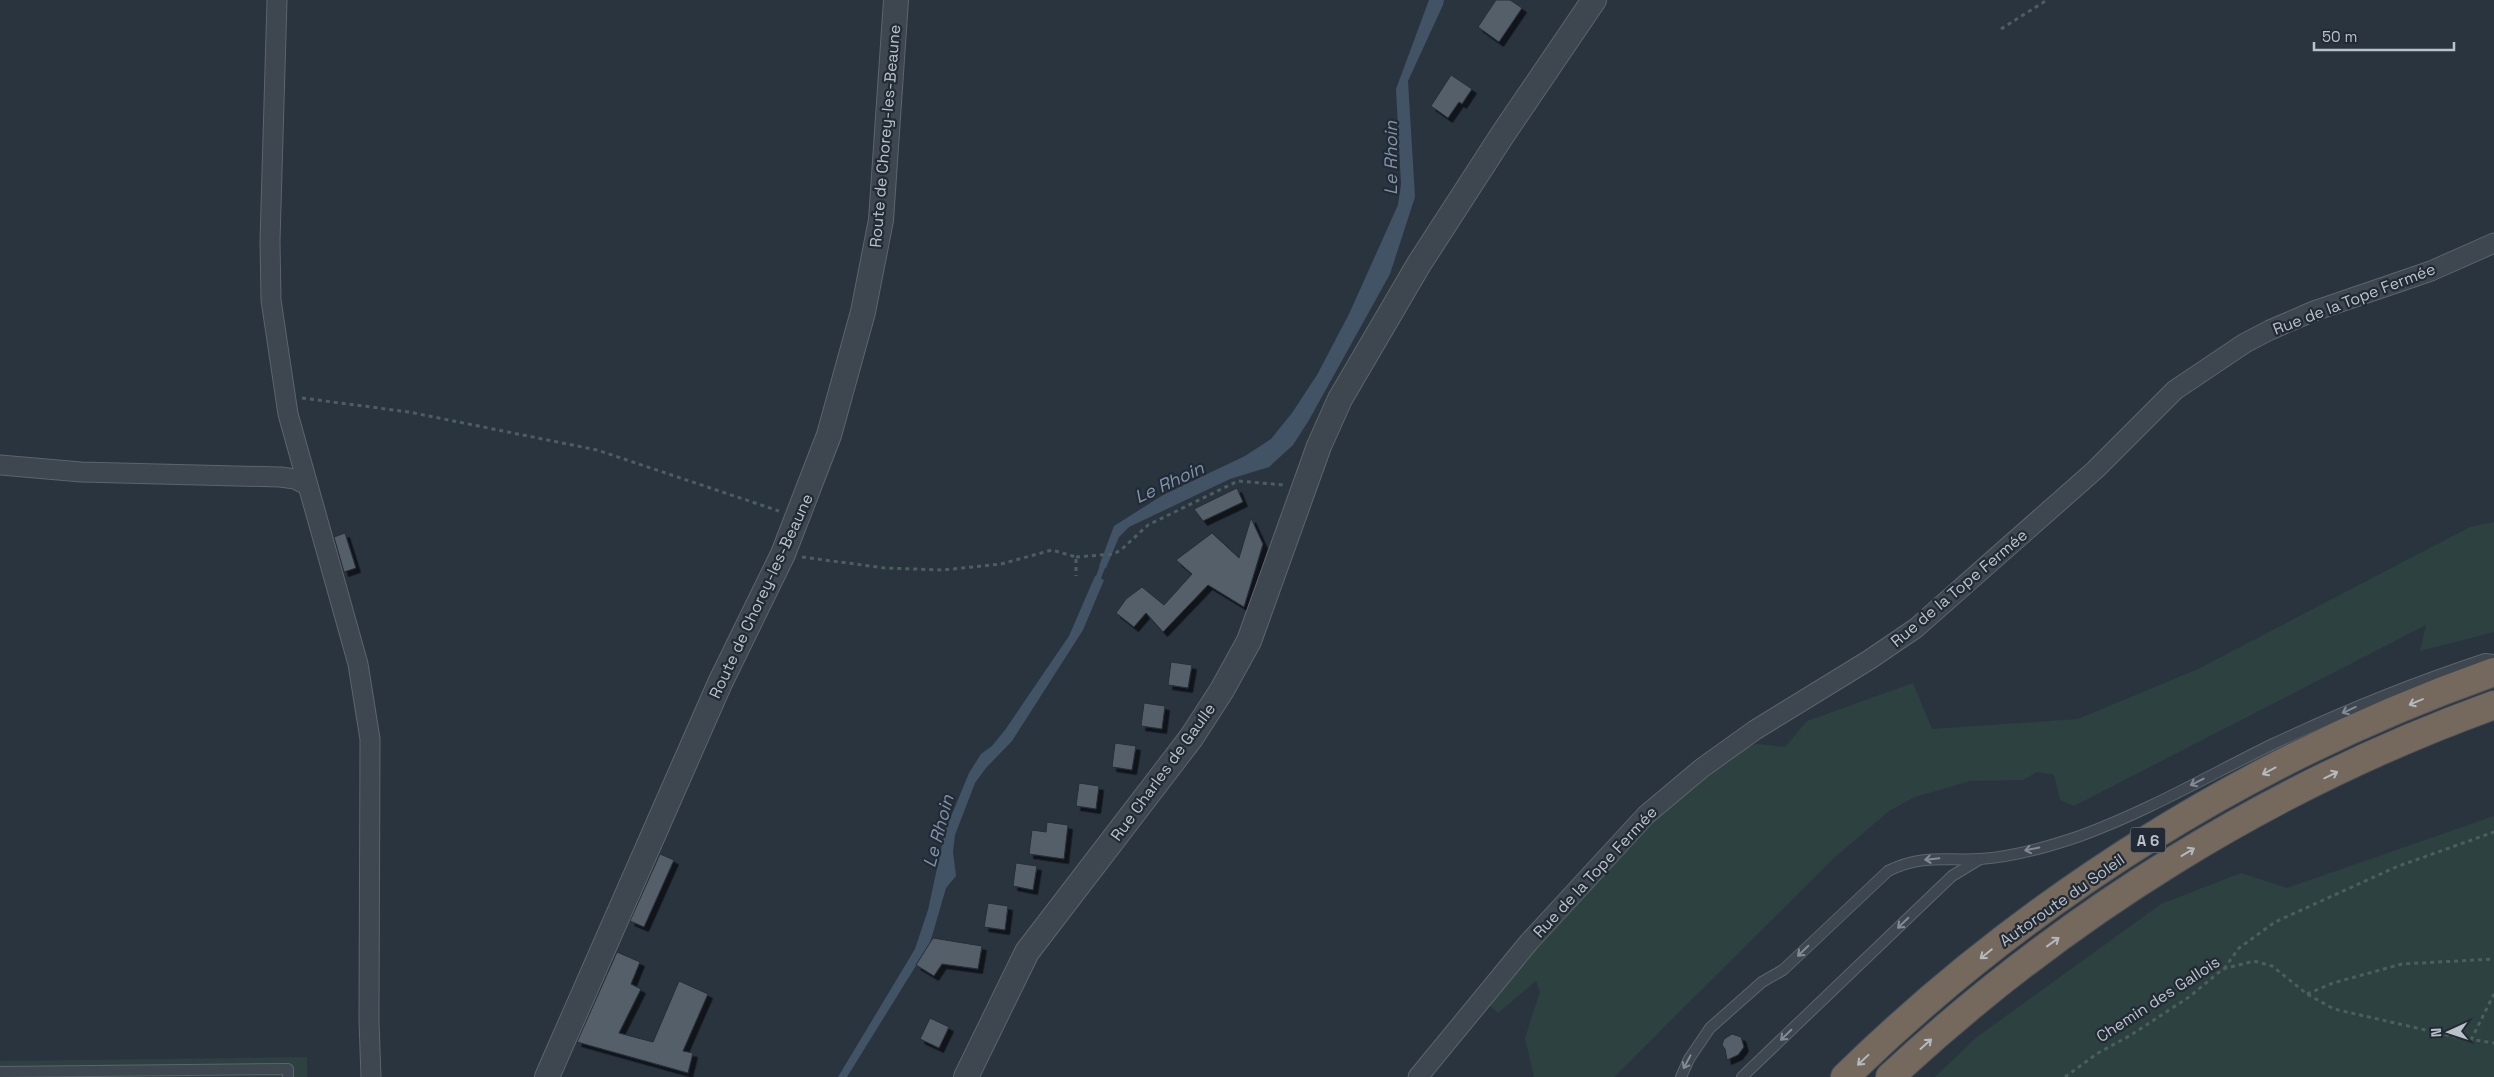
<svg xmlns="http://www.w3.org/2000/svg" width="2494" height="1077" viewBox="0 0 2494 1077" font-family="'Space Grotesk',sans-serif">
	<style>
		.green { fill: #2d4141 }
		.water { fill: #425366 }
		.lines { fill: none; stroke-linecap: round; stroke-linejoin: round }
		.stream { stroke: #425366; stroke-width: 5.5 }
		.building { fill: #545f6a; stroke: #252d37; filter: url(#shadow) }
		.service-casing { stroke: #5c646d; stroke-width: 12 }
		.minor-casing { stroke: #5c646d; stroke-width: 21 }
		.tertiary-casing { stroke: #5c646d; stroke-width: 26 }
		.motorway-casing { stroke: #49515a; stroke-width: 30 }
		.path { stroke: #4c5e5f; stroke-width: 3; stroke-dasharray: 4 4; stroke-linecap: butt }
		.service { stroke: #3e464f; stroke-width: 10 }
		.minor { stroke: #3e464f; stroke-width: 19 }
		.tertiary { stroke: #3e464f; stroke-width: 24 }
		.motorway { stroke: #74695c; stroke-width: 28 }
		.oneway { stroke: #b4b8bf }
		.oneway2 { stroke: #838a93 }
		.labels { text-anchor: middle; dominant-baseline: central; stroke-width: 4.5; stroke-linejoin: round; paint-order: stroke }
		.shield { fill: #222b35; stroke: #8d949d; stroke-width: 1 }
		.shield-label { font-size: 15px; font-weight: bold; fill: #bbc1ca }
		.street-label { font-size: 16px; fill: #bbc1ca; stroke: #222b35 }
		.water-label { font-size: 18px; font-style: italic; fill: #7f93a9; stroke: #222b35 }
	</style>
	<defs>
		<filter id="shadow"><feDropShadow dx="4.5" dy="4.5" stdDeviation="0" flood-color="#0009"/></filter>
	</defs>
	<rect width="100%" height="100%" fill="#2a343f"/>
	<!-- green -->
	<g class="green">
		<polygon points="2494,522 2494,632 2420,651 2426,625 2074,806 2060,800 2054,775 2037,772 2023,780 1970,781 1915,797 1889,811 1833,859 1614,1077 1534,1077 1525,1038 1540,992 1536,981 1498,1013 1484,1000 1641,824 1735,752 1757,744 1785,747 1807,721 1913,683 1932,729 2078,719 2198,669 2470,527"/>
		<polygon points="2494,816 2494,1077 1935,1077 1977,1037 2161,904 2241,873 2287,888"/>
		<polygon points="307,1057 307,1077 0,1077 0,1061"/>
	</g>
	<!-- water -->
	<g class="water">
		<polygon points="1429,0 1444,0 1443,5 1408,81 1415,197 1390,274 1309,420 1293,445 1269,467 1230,479 1129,527 1119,537 1106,568 1099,566 1114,526 1163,495 1245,456 1271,439 1292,413 1317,375 1349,314 1398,205 1401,184 1396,89"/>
		<polygon points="1095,576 1104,580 1083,630 1012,741 986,768 975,783 955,835 953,852 956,876 946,888 930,943 847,1077 838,1077 915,949 928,910 945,831 969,773 981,754 992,746 1005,730 1069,636"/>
	</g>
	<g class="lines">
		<!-- stream -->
		<polyline class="stream" points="1096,584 1105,560"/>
	</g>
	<!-- building -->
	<g class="building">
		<polygon points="1496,0 1510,0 1522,8 1499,42 1478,27"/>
		<polygon points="1451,75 1472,89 1462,104 1459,102 1448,118 1431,106"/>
		<polygon points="1237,488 1243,502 1203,521 1194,509"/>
		<polygon points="1251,518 1263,544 1244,607 1208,585 1163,632 1146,613 1134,627 1116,613 1126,599 1142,587 1164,605 1192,574 1176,560 1212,533 1239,558"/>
		<polygon points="345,533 356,568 344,572 334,537"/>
		<polygon points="1171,662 1192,665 1188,688 1168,685"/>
		<polygon points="1144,703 1165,706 1162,729 1141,726"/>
		<polygon points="1115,743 1136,746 1132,770 1112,767"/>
		<polygon points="1079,783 1099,786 1096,809 1076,806"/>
		<polygon points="1047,822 1068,825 1064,859 1029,854 1032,830 1046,832"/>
		<polygon points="660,854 674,860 644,927 630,921"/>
		<polygon points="1016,863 1037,866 1033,890 1013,886"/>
		<polygon points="988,903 1008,906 1005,930 984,927"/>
		<polygon points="933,938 982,946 978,969 942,964 934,976 916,965"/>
		<polygon points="617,952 640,962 631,984 641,989 619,1033 653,1042 679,981 708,994 683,1051 693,1053 688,1073 577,1042"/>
		<polygon points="930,1018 949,1027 939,1048 920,1039"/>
		<polygon points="1732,1034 1741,1037 1744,1047 1738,1055 1727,1060 1725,1049 1722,1045 1724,1039"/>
	</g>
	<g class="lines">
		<!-- service casing -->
		<g class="service-casing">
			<g id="service">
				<polyline points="0,1072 288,1069 288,1077"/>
				<path d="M1681,1077L1689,1059L1710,1028L1762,982L1783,970L1888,871C1923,854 1944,861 1980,859C2011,857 2051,846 2080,836C2146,812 2208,776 2271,745C2341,712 2412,683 2485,659L2494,660"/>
				<polyline points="1742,1077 1952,876 1980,859"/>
			</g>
		</g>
		<!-- minor casing -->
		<g class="minor-casing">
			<g id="minor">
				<polyline points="277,0 270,241 271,300 288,414 358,664 370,739 369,1021 371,1077"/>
				<polyline points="0,465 81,472 280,477 295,479 307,485"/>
				<polyline points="1418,1077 1529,942 1646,815 1702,768 1755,730 1869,660 1916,628 2095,470 2175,390 2245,343 2270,330 2314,311 2431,271 2494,243"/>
			</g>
		</g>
		<!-- tertiary casing -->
		<g class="tertiary-casing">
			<g id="tertiary">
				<polyline points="547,1077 720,683 783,554 829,435 863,312 881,220 896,0"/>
				<polyline points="966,1077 1027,952 1191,738 1222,690 1249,641 1319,446 1340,399 1419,264 1503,134 1594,0"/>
			</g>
		</g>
		<!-- motorway casing -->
		<g class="motorway-casing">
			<g id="motorway">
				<path d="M1845,1077C2028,898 2253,757 2494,672"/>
				<path d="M1890,1077C2064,915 2270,786 2494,705"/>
			</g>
		</g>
		<!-- path -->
		<g class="path">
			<polyline points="2001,29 2047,0"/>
			<polyline points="302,398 409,412 597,450 779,511"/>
			<polyline points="802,557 885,568 943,570 1001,564 1052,550 1076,557 1076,576"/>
			<polyline points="1076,557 1114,554 1122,549 1148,525 1238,481 1284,485"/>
			<polyline points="2224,969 2239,948 2275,922 2396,867 2494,832"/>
			<polyline points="2307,994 2333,983 2402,964 2494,959"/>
			<polyline points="2471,1040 2494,994"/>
			<polyline points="2065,1077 2098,1053 2131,1035 2189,997 2223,969 2254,961 2272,966 2307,994 2334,1009 2456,1037 2494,1043"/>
		</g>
		<!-- service -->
		<use href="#service" class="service"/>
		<!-- minor -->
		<use href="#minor" class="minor"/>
		<!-- tertiary -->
		<use href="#tertiary" class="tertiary"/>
		<!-- motorway -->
		<use href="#motorway" class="motorway"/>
	</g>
	<!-- one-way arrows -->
	<defs><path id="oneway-shaft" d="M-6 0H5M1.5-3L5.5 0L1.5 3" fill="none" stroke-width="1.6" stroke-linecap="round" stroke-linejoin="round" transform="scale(1.25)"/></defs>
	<g class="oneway">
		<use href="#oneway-shaft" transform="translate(2416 702) rotate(157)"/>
		<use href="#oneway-shaft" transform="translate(2269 771) rotate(152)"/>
		<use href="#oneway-shaft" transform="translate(2331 775) rotate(-26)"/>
		<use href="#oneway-shaft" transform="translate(2188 852) rotate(-31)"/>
		<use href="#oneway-shaft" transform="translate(2053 942) rotate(-36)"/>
		<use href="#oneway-shaft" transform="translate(1986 954) rotate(141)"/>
		<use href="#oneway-shaft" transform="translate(1926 1044) rotate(-42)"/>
		<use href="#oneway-shaft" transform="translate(1863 1060) rotate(137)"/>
	</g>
	<g class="oneway2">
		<use href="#oneway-shaft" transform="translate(2349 710) rotate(156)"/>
		<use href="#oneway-shaft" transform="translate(2197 782) rotate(153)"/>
		<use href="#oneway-shaft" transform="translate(2032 849) rotate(168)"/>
		<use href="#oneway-shaft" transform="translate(1932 859) rotate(174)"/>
		<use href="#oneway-shaft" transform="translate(1903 923) rotate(136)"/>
		<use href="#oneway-shaft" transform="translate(1803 951) rotate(136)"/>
		<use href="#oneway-shaft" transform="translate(1786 1035) rotate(136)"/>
		<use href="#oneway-shaft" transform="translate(1687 1062) rotate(118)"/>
	</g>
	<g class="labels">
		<!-- shield labels -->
		<rect class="shield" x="2130.5" y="827.5" width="35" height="25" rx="4"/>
		<g class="shield-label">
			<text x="2148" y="840">A 6</text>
		</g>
		<!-- street labels -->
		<g class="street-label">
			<text transform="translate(885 136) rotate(-85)">Route de Chorey-les-Beaune</text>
			<text transform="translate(2354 299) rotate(-21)">Rue de la Tope Fermée</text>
			<text transform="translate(1959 588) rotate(-40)">Rue de la Tope Fermée</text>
			<text transform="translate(761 596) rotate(-65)">Route de Chorey-les-Beaune</text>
			<text transform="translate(1163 772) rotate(-54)">Rue Charles de Gaulle</text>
			<text transform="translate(1595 872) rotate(-47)">Rue de la Tope Fermée</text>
			<text transform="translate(2062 900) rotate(-35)">Autoroute du Soleil</text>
			<text transform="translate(2158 999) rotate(-33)">Chemin des Gallois</text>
		</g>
		<!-- water labels -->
		<g class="water-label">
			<text transform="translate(1390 158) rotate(-90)">Le Rhoin</text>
			<text transform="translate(1169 482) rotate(-25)">Le Rhoin</text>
			<text transform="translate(938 831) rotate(-75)">Le Rhoin</text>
		</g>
	</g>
	<!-- north arrow -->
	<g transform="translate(2449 1032) rotate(267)" stroke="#222b35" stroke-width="4" paint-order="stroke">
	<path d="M0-4L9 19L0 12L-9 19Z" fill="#bbc1ca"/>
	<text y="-8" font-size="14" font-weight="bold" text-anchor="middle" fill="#bbc1ca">N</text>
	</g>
	<!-- scale -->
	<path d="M2314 42v8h140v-8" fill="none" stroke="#bbc1ca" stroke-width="2.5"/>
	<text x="2322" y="42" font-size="15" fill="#bbc1ca" stroke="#222b35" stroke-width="4" paint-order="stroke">50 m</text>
</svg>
